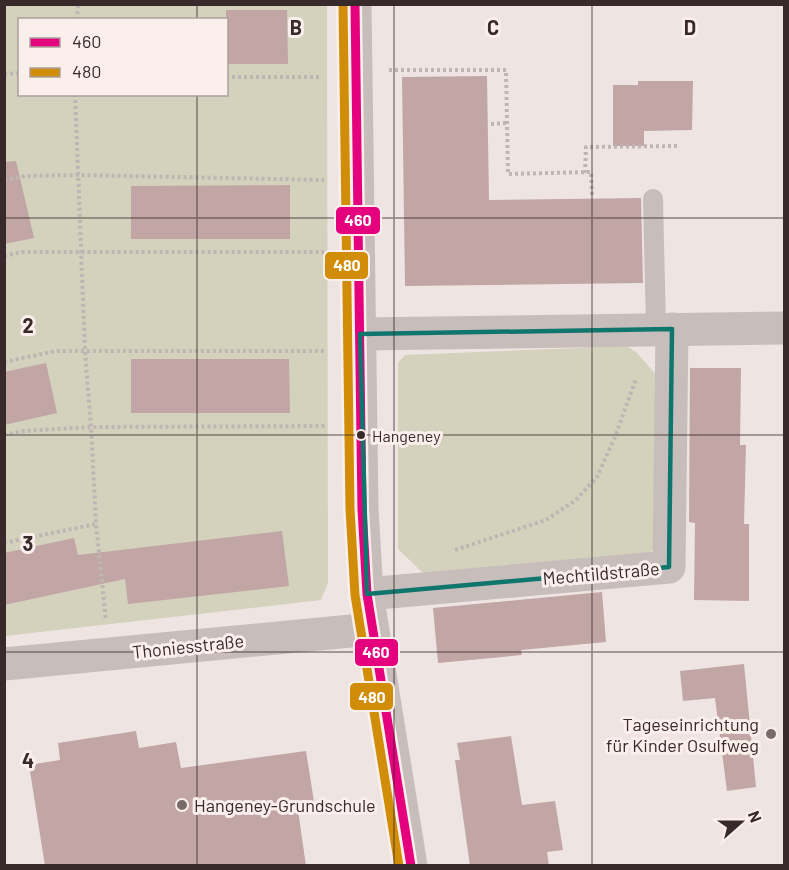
<svg xmlns="http://www.w3.org/2000/svg" width="789" height="870" viewBox="0 0 789 870" font-family="Barlow,sans-serif">
	<style>
		.green { fill: #d4d1bd; fill-rule: evenodd }
		.building { fill: #c1a6a5 }
		.lines { fill: none; stroke-linecap: round; stroke-linejoin: round }
		.path { stroke: #bfb6b4; stroke-width: 4; stroke-dasharray: 3 3; stroke-linecap: butt }
		.lane { stroke: #c7bdbb; stroke-width: 20 }
		.street { stroke: #c7bdbb; stroke-width: 33 }
		.bus-1-casing { stroke: #faefeb; stroke-width: 14 }
		.bus-2-casing { stroke: #faefeb; stroke-width: 14 }
		.bus-1 { stroke: #e5007d; stroke-width: 9 }
		.bus-2 { stroke: #d18d08; stroke-width: 9 }
		.marked { fill: none; stroke: #0f766e; stroke-width: 4.5; stroke-linejoin: round }
		.grid { fill: none; stroke: #382a2a; stroke-width: 1.5; stroke-opacity: 0.55 }
		.bus-dot { fill: #382a2a; stroke: #faefeb; stroke-width: 2 }
		.poi-dot { fill: #786b6a; stroke: #faefeb; stroke-width: 2 }
		.labels { text-anchor: middle; dominant-baseline: central; stroke-width: 6; stroke-linejoin: round; paint-order: stroke }
		.bus-label { font-size: 16px; fill: #382a2a; stroke: #faefeb; text-anchor: start }
		.street-label { font-size: 18px; fill: #382a2a; stroke: #faefeb }
		.poi-label { font-size: 18px; fill: #382a2a; stroke: #faefeb; text-anchor: end }
		.grid-label { font-size: 20px; text-anchor: middle; font-weight: bold; fill: #382a2a; stroke: #faefeb; stroke-width: 6; stroke-linejoin: round; paint-order: stroke }
		.line-badge { stroke: #faefeb; stroke-width: 2 }
		.badge-label { font-size: 16px; text-anchor: middle; font-weight: bold; fill: #fff }
	</style>
	<rect width="100%" height="100%" fill="#eee5e2"/>
	<!-- green -->
	<g class="green">
		<path d="M4,5H327L328,583L321,600L5,636ZM20,20H226V94H20Z"/>
		<polygon points="627,346 636,352 661,380 659,546 641,559 427,577 398,549 398,363 405,355"/>
	</g>
	<!-- building -->
	<g class="building">
		<polygon points="226,10 287,10 288,64 226,64"/>
		<polygon points="487,76 489,200 641,198 643,283 405,286 402,77"/>
		<polygon points="638,81 693,81 692,130 644,131 644,146 613,146 613,85 638,85"/>
		<polygon points="16,161 34,238 4,244 4,162"/>
		<polygon points="290,185 290,239 131,239 131,186"/>
		<polygon points="131,359 289,359 290,413 131,413"/>
		<polygon points="46,363 57,413 4,425 4,372"/>
		<polygon points="690,368 741,368 740,445 746,445 744,524 749,524 749,601 694,600 695,523 689,522"/>
		<polygon points="282,531 289,586 128,604 125,579 4,605 4,553 74,538 78,555"/>
		<polygon points="602,592 606,642 521,650 522,655 438,663 433,608"/>
		<polygon points="744,664 756,787 727,791 715,698 683,701 680,671"/>
		<polygon points="136,731 139,748 176,742 181,768 306,751 315,808 298,810 306,866 45,866 29,765 60,760 58,743"/>
		<polygon points="511,736 522,805 555,801 563,850 547,852 549,866 470,866 455,760 460,760 457,743"/>
	</g>
	<g class="lines">
		<!-- path -->
		<g class="path">
			<polyline points="77,20 78,4"/>
			<polyline points="389,70 506,70 508,174 591,172 592,195"/>
			<polyline points="4,74 20,73"/>
			<polyline points="226,77 322,77"/>
			<polyline points="75,94 85,351 91,427 96,524 106,621"/>
			<polyline points="491,124 507,123"/>
			<polyline points="585,173 586,147 677,146"/>
			<polyline points="4,180 25,176 77,175 324,180"/>
			<polyline points="4,256 22,252 324,252"/>
			<polyline points="4,362 56,351 327,351"/>
			<polyline points="4,435 24,431 91,427 327,426"/>
			<polyline points="4,543 96,524"/>
			<polyline points="455,550 546,520 576,500 597,477 615,437 636,379"/>
		</g>
		<!-- lane -->
		<polyline class="lane" points="653,199 656,329"/>
		<!-- street -->
		<g class="street">
			<polyline points="355,4 362,509 367,594 411,866"/>
			<polyline points="360,334 784,328"/>
			<polyline points="367,594 669,567 672,329"/>
			<polyline points="4,664 372,629"/>
		</g>
		<!-- bus-1 casing -->
		<g class="bus-1-casing">
			<polyline id="bus-1" points="355,4 362,509 367,594 411,866"/>
		</g>
		<!-- bus-2 casing -->
		<g class="bus-2-casing">
			<polyline id="bus-2" points="343,4 350,509 355,595 399,866"/>
		</g>
		<!-- bus-1 -->
		<use href="#bus-1" class="bus-1"/>
		<!-- bus-2 -->
		<use href="#bus-2" class="bus-2"/>
	</g>
	<!-- marked area -->
	<path class="marked" d="M672,329L669,567L367,594L360,334Z"/>
	<!-- grid -->
	<path class="grid" d="M197,4V20M394,4V866M592,4V866M197,94V866M4,218H784M4,435H784M4,652H784"/>
	<!-- markers -->
	<circle class="bus-dot" cx="361" cy="435" r="5"/>
	<g class="poi-dot">
		<circle cx="771" cy="734" r="6"/>
		<circle cx="182" cy="805" r="6"/>
	</g>
	<g class="labels">
		<!-- bus labels -->
		<g class="bus-label">
			<text x="372" y="435">Hangeney</text>
		</g>
		<!-- street labels -->
		<g class="street-label">
			<text transform="translate(601 573) rotate(-5)">Mechtildstraße</text>
			<text transform="translate(188 646) rotate(-6)">Thoniesstraße</text>
		</g>
		<!-- poi labels -->
		<g class="poi-label">
			<text x="759" y="724">Tageseinrichtung<tspan x="759" dy="21">für Kinder Osulfweg</tspan></text>
			<text x="194" y="805" text-anchor="start">Hangeney-Grundschule</text>
		</g>
	</g>
	<g class="grid-label">
		<text x="296" y="35">B</text>
		<text x="493" y="35">C</text>
		<text x="690" y="35">D</text>
		<text x="28" y="333">2</text>
		<text x="28" y="551">3</text>
		<text x="28" y="768">4</text>
	</g>
	<g class="line-badge">
		<rect x="335" y="206" width="46" height="29" rx="6" fill="#e5007d"/>
		<rect x="324" y="251" width="45" height="29" rx="6" fill="#d18d08"/>
		<rect x="354" y="638" width="45" height="29" rx="6" fill="#e5007d"/>
		<rect x="349" y="682" width="45" height="29" rx="6" fill="#d18d08"/>
	</g>
	<g class="badge-label">
		<text x="358" y="226">460</text>
		<text x="347" y="271">480</text>
		<text x="376" y="658">460</text>
		<text x="372" y="703">480</text>
	</g>
	<!-- border -->
	<rect width="789" height="870" fill="none" stroke="#382a2a" stroke-width="12"/>
	<!-- legend -->
	<rect x="18" y="18" width="210" height="78" fill="#faefeb" stroke="#aca09e" stroke-width="1.5"/>
	<rect x="30" y="38" width="30" height="9" fill="#e5007d" stroke="#aca09e" stroke-width="1.5"/>
	<text x="72" y="48" font-size="18" fill="#382a2a">460</text>
	<rect x="30" y="68" width="30" height="9" fill="#d18d08" stroke="#aca09e" stroke-width="1.5"/>
	<text x="72" y="78" font-size="18" fill="#382a2a">480</text>
	<!-- north arrow -->
	<g transform="translate(741 822) rotate(69)" stroke="#faefeb" stroke-width="4.5" paint-order="stroke">
	<path d="M0-4.5L10 22L0 15L-10 22Z" fill="#382a2a"/>
	<text y="-9" font-size="16" font-weight="bold" text-anchor="middle" fill="#382a2a">N</text>
	</g>
</svg>
